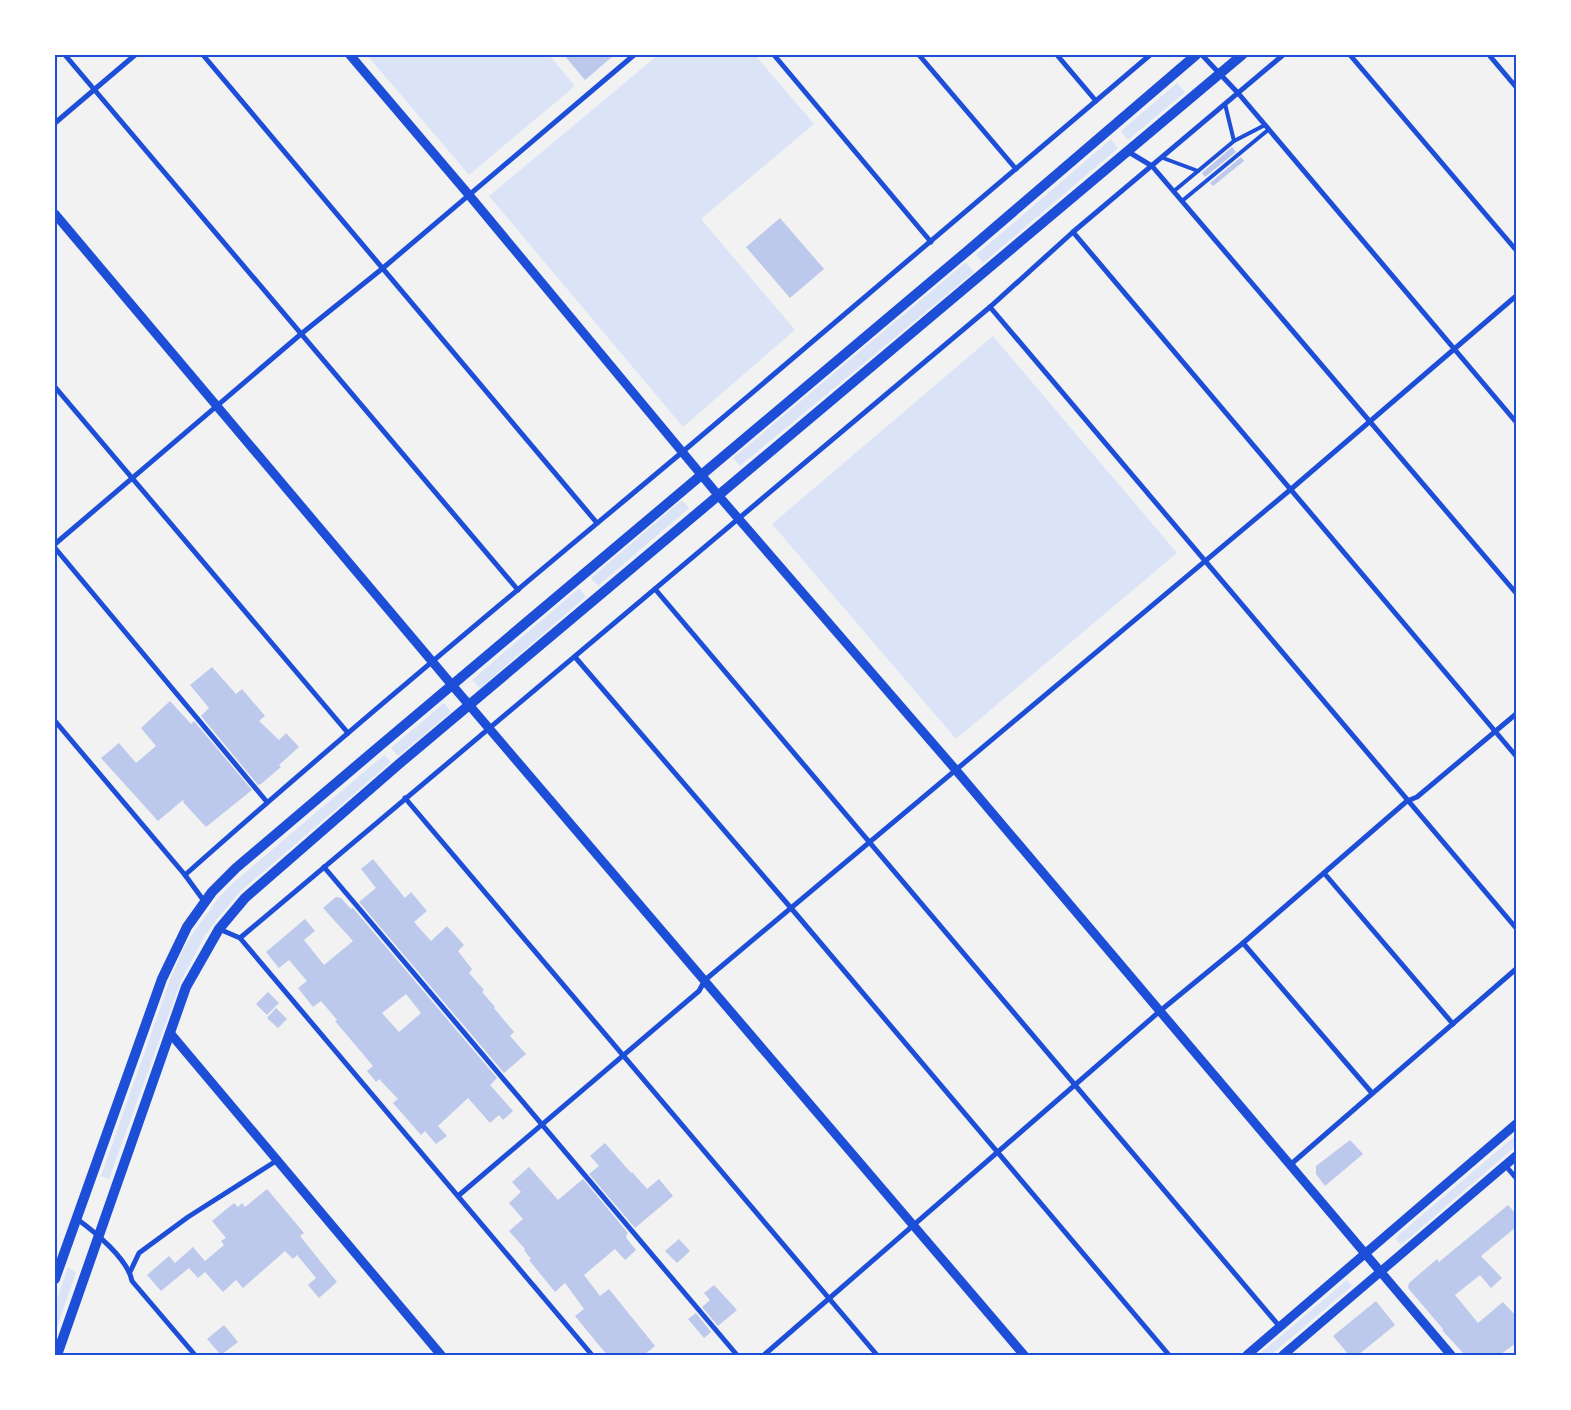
<svg xmlns="http://www.w3.org/2000/svg" width="1571" height="1410" viewBox="0 0 1571 1410" font-family="'Alegreya Sans',sans-serif">
	<style>
		.green { fill: #dbe4f7 }
		.building { fill: #bdc9ec; fill-rule: evenodd }
		.lines { fill: none; stroke-linecap: round; stroke-linejoin: round }
		.service { stroke: #1d4ed8; stroke-width: 4 }
		.minor { stroke: #1d4ed8; stroke-width: 5 }
		.tertiary { stroke: #1d4ed8; stroke-width: 9 }
		.secondary { stroke: #1d4ed8; stroke-width: 10 }
		.neatline { fill: none; stroke: #1d4ed8; stroke-width: 2 }
	</style>
	<rect width="100%" height="100%" fill="#f2f2f2"/>
	<!-- green -->
	<g class="green">
		<polygon points="367,55 549,55 575,86 469,175"/>
		<polygon points="658,55 755,55 814,124 701,219 795,330 683,427 489,196"/>
		<polygon points="1177,83 1185,92 1128,140 1121,131"/>
		<polygon points="1111,139 1118,148 983,263 976,255"/>
		<polygon points="966,262 974,272 740,466 733,458"/>
		<polygon points="993,336 1177,553 956,739 772,524"/>
		<polygon points="682,500 689,508 598,586 591,578"/>
		<polygon points="579,588 586,597 480,688 472,680"/>
		<polygon points="444,703 451,712 398,756 391,748"/>
		<polygon points="384,755 391,762 242,890 217,919 204,937 181,981 109,1179 101,1176 171,977 184,948 193,933 219,897 234,882"/>
		<polygon points="1516,1135 1516,1146 1401,1245 1395,1238"/>
		<polygon points="68,1267 76,1273 55,1333 55,1305"/>
		<polygon points="1347,1280 1352,1286 1271,1355 1258,1355"/>
	</g>
	<!-- building -->
	<g class="building">
		<polygon points="564,55 614,55 585,80"/>
		<polygon points="1232,147 1236,152 1205,177 1202,173"/>
		<polygon points="1241,157 1244,161 1213,186 1210,183"/>
		<polygon points="780,218 824,269 790,298 746,247"/>
		<polygon points="212,667 236,694 242,689 265,716 259,721 279,740 286,733 299,747 279,765 281,767 261,784 258,785 201,716 209,708 190,685"/>
		<polygon points="170,701 191,724 194,721 252,790 206,827 183,802 184,799 158,821 101,758 119,743 136,763 156,746 141,728"/>
		<polygon points="373,859 405,898 411,892 427,911 414,922 431,941 447,926 464,945 458,951 472,969 469,973 484,990 482,992 495,1007 494,1008 514,1032 510,1036 526,1054 504,1073 359,902 376,888 361,869"/>
		<path d="M336,897L341,898L351,909L353,908L497,1078L490,1085L513,1111L503,1120L499,1115L490,1123L468,1098L438,1126L447,1136L436,1144L425,1131L421,1135L393,1103L398,1099L379,1079L376,1082L367,1071L373,1066L335,1021L337,1020L321,1001L313,1007L298,988L307,981L289,960L279,968L266,952L305,919L315,931L304,940L324,965L353,941L323,908ZM406,994L421,1013L399,1032L382,1013Z"/>
		<polygon points="268,992 279,1003 267,1015 256,1004"/>
		<polygon points="276,1008 287,1019 278,1028 267,1018"/>
		<polygon points="1350,1140 1363,1154 1325,1186 1316,1174 1316,1166"/>
		<polygon points="605,1143 631,1173 632,1172 647,1189 659,1179 673,1196 635,1228 589,1174 599,1166 590,1156"/>
		<polygon points="529,1167 558,1200 583,1179 628,1233 626,1236 627,1239 636,1250 625,1260 615,1249 584,1275 600,1296 609,1289 655,1346 644,1355 607,1355 575,1316 584,1309 565,1283 555,1292 529,1260 531,1259 524,1250 525,1249 509,1231 523,1219 509,1203 521,1192 512,1182"/>
		<polygon points="267,1189 304,1233 300,1236 337,1282 319,1298 308,1285 316,1278 297,1255 293,1259 285,1251 243,1288 236,1280 223,1292 205,1272 198,1278 189,1268 161,1291 147,1275 169,1256 175,1263 193,1247 205,1261 224,1245 221,1241 226,1238 212,1221 234,1203 238,1207 242,1203 245,1207"/>
		<polygon points="1508,1205 1516,1214 1516,1227 1481,1256 1502,1278 1491,1288 1480,1275 1455,1295 1478,1323 1503,1302 1516,1316 1516,1343 1500,1355 1465,1355 1442,1330 1443,1329 1408,1288 1409,1283 1437,1259 1439,1262"/>
		<polygon points="679,1239 690,1251 677,1263 665,1251"/>
		<polygon points="714,1285 737,1310 718,1326 702,1307 710,1300 704,1293"/>
		<polygon points="1376,1301 1395,1325 1358,1355 1349,1355 1333,1336"/>
		<polygon points="696,1313 711,1332 704,1338 688,1319"/>
		<polygon points="224,1325 238,1342 221,1355 207,1339"/>
	</g>
	<g class="lines">
		<!-- service -->
		<g class="service">
			<polyline points="1225,104 1234,141"/>
			<polyline points="1163,158 1198,171"/>
			<polyline points="1174,191 1234,141 1265,125"/>
			<polyline points="1182,201 1268,130"/>
		</g>
		<!-- minor -->
		<g class="minor">
			<polyline points="65,55 518,590"/>
			<polyline points="203,55 597,523"/>
			<polyline points="774,55 931,242"/>
			<polyline points="919,55 1016,169"/>
			<polyline points="1057,55 1096,101"/>
			<polyline points="1202,55 1238,93 1516,422"/>
			<polyline points="1350,55 1516,250"/>
			<polyline points="1489,55 1516,87"/>
			<polyline points="55,123 135,55"/>
			<polyline points="1127,151 1152,166 1516,593"/>
			<polyline points="1073,232 1516,756"/>
			<polyline points="990,307 1516,928"/>
			<polyline points="55,387 348,733"/>
			<polyline points="55,544 301,334 383,268 634,55"/>
			<polyline points="55,548 267,802"/>
			<polyline points="655,589 1280,1327"/>
			<polyline points="575,657 791,908 1169,1355"/>
			<polyline points="55,721 185,875 204,901"/>
			<polyline points="405,798 877,1355"/>
			<polyline points="324,867 737,1355"/>
			<polyline points="1324,873 1453,1024"/>
			<path d="M185,875C347,731 514,593 680,454C837,322 993,188 1150,55"/>
			<polyline points="219,929 240,938 592,1355"/>
			<polyline points="240,938 990,307 1073,232 1283,55"/>
			<polyline points="1243,943 1372,1093"/>
			<polyline points="1290,1165 1516,969"/>
			<polyline points="1505,1165 1516,1178"/>
			<polyline points="458,1196 699,991 705,980 1290,490 1516,296"/>
			<path d="M77,1219C95,1232 128,1259 132,1281L195,1355"/>
			<polyline points="130,1272 139,1253 188,1217 276,1161"/>
			<polyline points="764,1355 1160,1011 1243,943 1407,801 1417,797 1516,714"/>
		</g>
		<!-- tertiary -->
		<g class="tertiary">
			<polyline points="350,55 469,195 718,495 955,769 1451,1355"/>
			<polyline points="55,214 452,685 1024,1355"/>
			<polyline points="170,1033 441,1355"/>
			<polyline points="1247,1355 1516,1124"/>
			<polyline points="1283,1355 1516,1156"/>
		</g>
		<!-- secondary -->
		<g class="secondary">
			<polyline points="55,1279 162,979 187,927 212,892 236,868 382,744 965,253 1196,55"/>
			<polyline points="57,1355 186,987 219,929 245,898 399,764 1242,55"/>
		</g>
	</g>
	<!-- border -->
	<rect width="1571" height="1410" fill="none" stroke="#ffffff" stroke-width="112"/>
	<rect x="56" y="56" width="1459" height="1298" class="neatline"/>
</svg>
